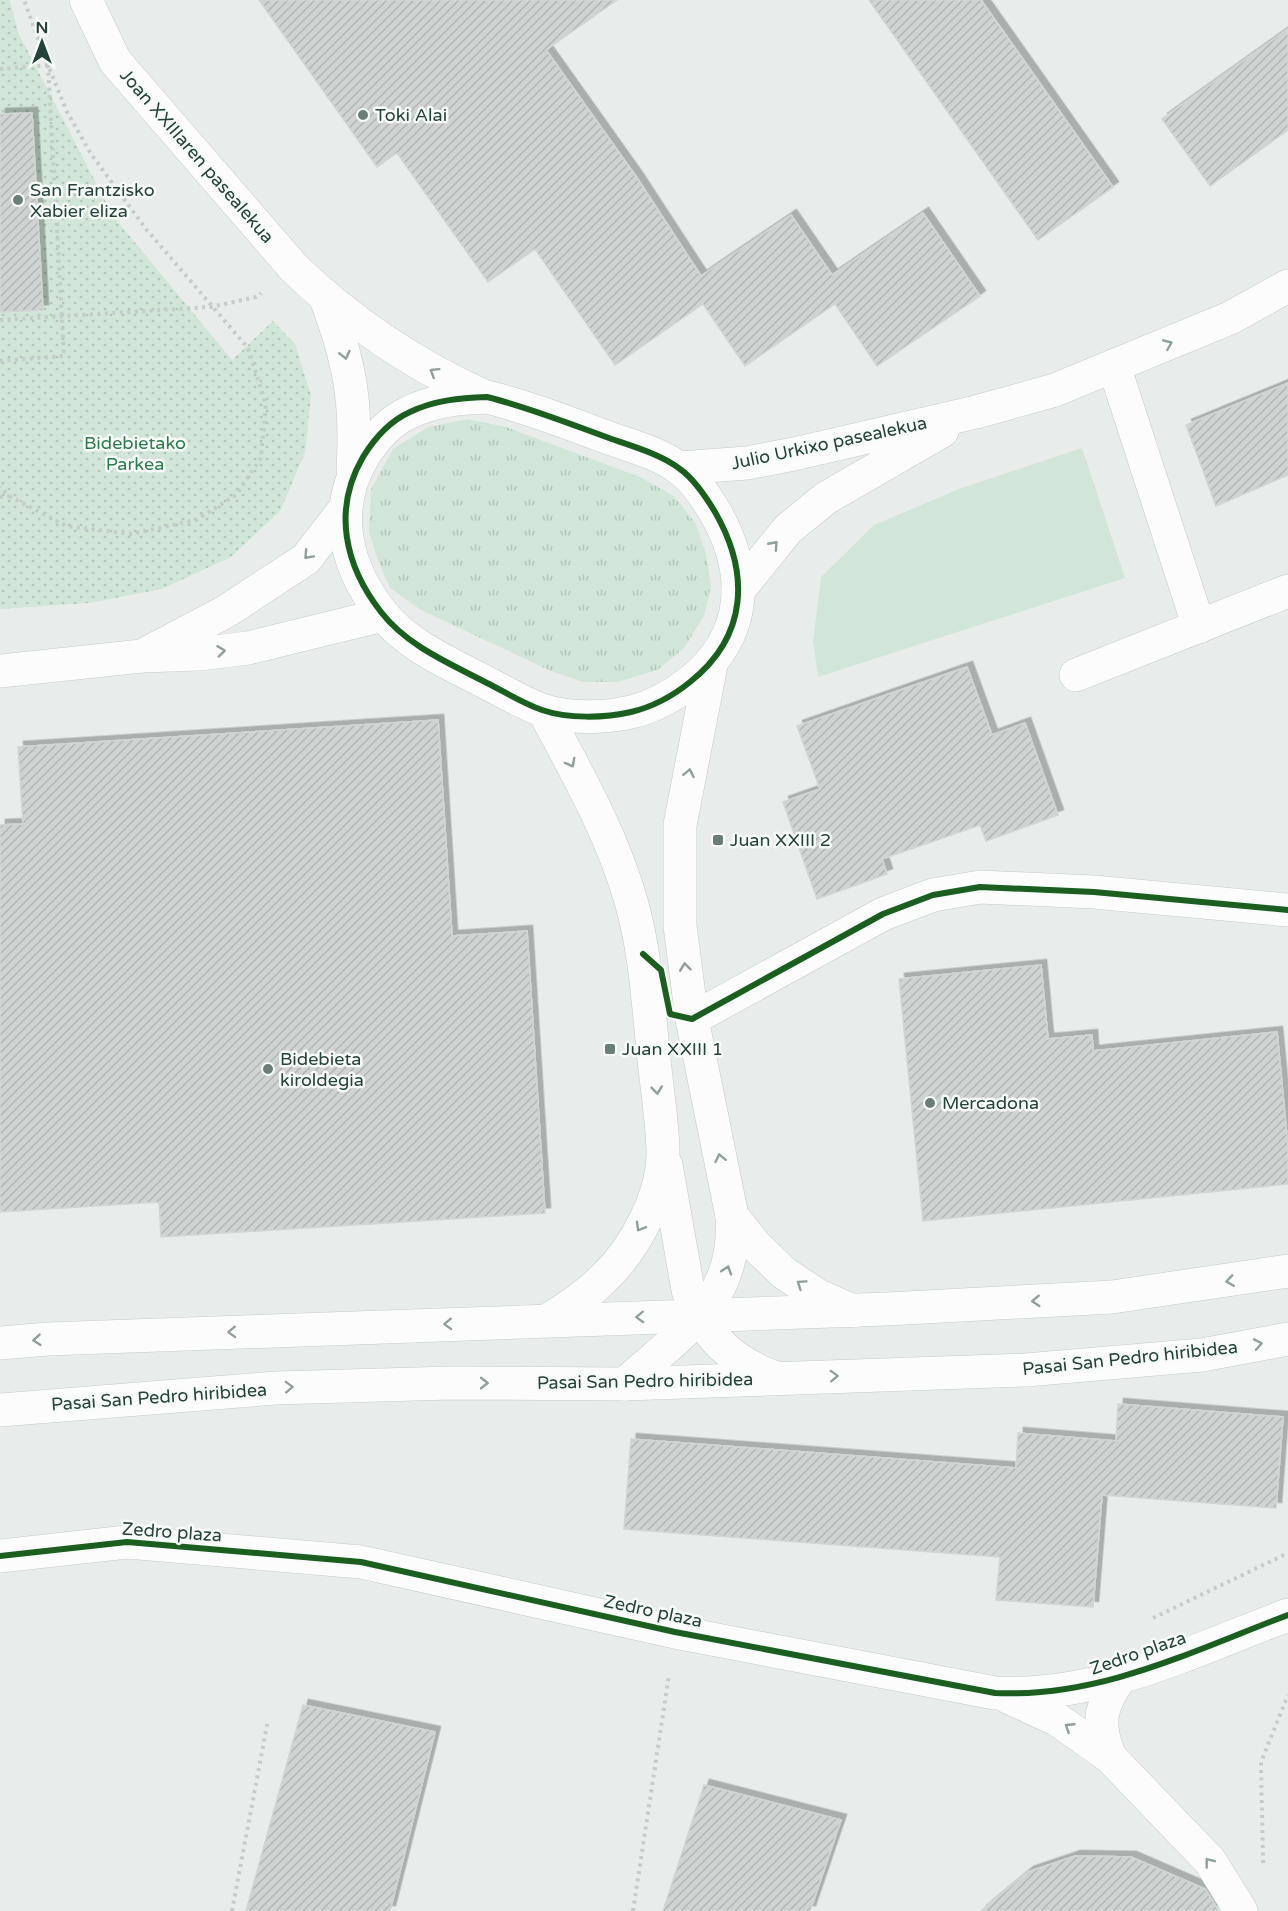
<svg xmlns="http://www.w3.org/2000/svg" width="1288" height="1911" viewBox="0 0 1288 1911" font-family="'Varela Round',sans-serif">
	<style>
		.grass { fill: url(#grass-tufts) }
		.park { fill: url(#park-dots) }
		.pitch { fill: #d1e6d8 }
		.building { fill: url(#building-hatch); stroke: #d1d6d4; stroke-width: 1.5; filter: url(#shadow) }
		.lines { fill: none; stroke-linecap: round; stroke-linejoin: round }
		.pedestrian-casing { stroke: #c5cac8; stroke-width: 34 }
		.minor-casing { stroke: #c5cac8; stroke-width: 34 }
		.secondary-casing { stroke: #c3cbc8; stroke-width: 34 }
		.path { stroke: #c3ccca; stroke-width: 4; stroke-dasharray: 3 4.5; stroke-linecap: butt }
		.pedestrian { stroke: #fcfcfc; stroke-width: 33 }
		.minor { stroke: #fcfcfc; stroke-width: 33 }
		.secondary { stroke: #fcfcfc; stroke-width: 33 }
		.cycleway-casing { stroke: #f7fbf9; stroke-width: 10 }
		.cycleway { stroke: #1b5e20; stroke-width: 6 }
		.oneway { stroke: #909f9b }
		.poi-dot { fill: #697e78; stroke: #f7fbf9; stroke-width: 2 }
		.labels { text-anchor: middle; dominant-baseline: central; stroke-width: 5; stroke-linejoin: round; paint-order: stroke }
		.poi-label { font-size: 18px; fill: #24423a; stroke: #f7fbf9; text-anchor: start }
		.street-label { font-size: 18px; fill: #24423a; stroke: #f7fbf9 }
		.park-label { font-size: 18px; fill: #2d7a4b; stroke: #f7fbf9 }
	</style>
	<defs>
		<pattern id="grass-tufts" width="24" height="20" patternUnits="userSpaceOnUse" patternTransform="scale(1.5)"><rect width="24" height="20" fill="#d1e6d8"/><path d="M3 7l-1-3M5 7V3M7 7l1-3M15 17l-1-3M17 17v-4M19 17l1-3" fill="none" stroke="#b3c6ba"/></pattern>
		<pattern id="park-dots" width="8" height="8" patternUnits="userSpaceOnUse" patternTransform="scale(1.5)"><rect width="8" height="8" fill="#d1e6d8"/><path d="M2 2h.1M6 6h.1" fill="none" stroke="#b3c6ba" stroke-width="1.8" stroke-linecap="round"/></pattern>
		<pattern id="building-hatch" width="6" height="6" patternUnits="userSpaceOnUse" patternTransform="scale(1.5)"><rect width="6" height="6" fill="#cfd4d2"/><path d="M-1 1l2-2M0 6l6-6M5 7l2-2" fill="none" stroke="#b2b7b5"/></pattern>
		<filter id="shadow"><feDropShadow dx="5.5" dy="-5.5" stdDeviation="0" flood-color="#0004"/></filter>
	</defs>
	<rect width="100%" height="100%" fill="#e8edeb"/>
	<!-- grass -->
	<polygon class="grass" points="468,419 506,427 640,477 674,496 696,524 706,554 711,586 704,616 684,648 657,670 617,682 583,682 551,671 421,610 390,588 378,561 369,531 371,489 393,449 428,427"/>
	<!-- park -->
	<polygon class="park" points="0,0 10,0 18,32 113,216 232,360 273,321 295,344 311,395 305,453 280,511 231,557 162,589 89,603 0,609"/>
	<!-- pitch -->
	<polygon class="pitch" points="1082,448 1125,578 818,677 813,641 821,577 874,525 959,489"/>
	<!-- building -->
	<g class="building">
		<polygon points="259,0 617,0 546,50 637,178 701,276 791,215 832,275 923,213 980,296 877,366 835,304 745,366 703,304 615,365 535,249 488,282 397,153 377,167"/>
		<polygon points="869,0 981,0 1113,187 1038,240"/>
		<polygon points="1288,29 1288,130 1210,186 1162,119"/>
		<polygon points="32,113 43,310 0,312 0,114"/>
		<polygon points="1288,383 1288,475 1216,506 1186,425"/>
		<polygon points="967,667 992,735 1025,723 1058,815 986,841 980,825 882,859 887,874 817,899 783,802 820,789 797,726"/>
		<polygon points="438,720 452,936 527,931 545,1213 161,1237 159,1202 0,1212 0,825 23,824 18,747"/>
		<polygon points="1041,965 1048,1039 1092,1035 1093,1051 1277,1032 1288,1148 1288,1184 923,1221 899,979"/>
		<polygon points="1118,1404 1283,1417 1276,1508 1102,1495 1093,1607 996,1600 1000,1557 624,1529 631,1439 1016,1468 1018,1433 1116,1441"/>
		<polygon points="303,1705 435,1732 390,1911 246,1911"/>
		<polygon points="704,1785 841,1820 810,1911 663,1911"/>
		<polygon points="1075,1856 1131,1857 1205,1889 1219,1911 981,1911 1028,1872"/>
	</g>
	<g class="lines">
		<!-- pedestrian casing -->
		<g class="pedestrian-casing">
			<polyline id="pedestrian" points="692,1019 883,914 933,895 980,887 1094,892 1288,910"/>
		</g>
		<!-- minor casing -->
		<g class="minor-casing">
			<g id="minor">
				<path d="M86,0L115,61L294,268C348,320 413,364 481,395"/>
				<path d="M326,299C350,362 357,403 353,470"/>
				<polyline points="1114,366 1199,627"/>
				<path d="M487,397C528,407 568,423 609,438C631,446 661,454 680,469C694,479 706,497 715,512C750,573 748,636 690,682C674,695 652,707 631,712C605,718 568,719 542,710C524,704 505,692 487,683C451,664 407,646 381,612C345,566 332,510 363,457C374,439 390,421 410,412C435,400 460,398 487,397Z"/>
				<polyline points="680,468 747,463 794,454 976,412 1055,390 1230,318 1288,286"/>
				<polyline points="738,591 788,529 826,498 942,431"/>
				<polyline points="149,652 225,612 306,559 344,510"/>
				<polyline points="711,665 680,825 680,926 692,1019 732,1216 756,1246 784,1273 817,1295 853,1311"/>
				<polyline points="0,671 142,656 199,654 248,648 383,615"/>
				<polyline points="1076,675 1288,591"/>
				<path d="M544,711C576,772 612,834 631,901C645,949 648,1001 653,1050C656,1083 662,1117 663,1150C664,1195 635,1249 603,1279C586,1296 568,1308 548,1320"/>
				<path d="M666,1165L688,1290C704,1335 731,1362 776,1378"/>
				<path d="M625,1384C682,1331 738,1302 732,1216"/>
				<path d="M0,1556L127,1542L361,1562L675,1632L995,1693C1100,1698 1192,1651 1288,1615"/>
				<polyline points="1008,1697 1058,1720 1110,1757 1210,1861 1241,1911"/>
				<path d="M1110,1757C1096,1724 1100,1706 1120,1678"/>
			</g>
		</g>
		<!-- secondary casing -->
		<g class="secondary-casing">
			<g id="secondary">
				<polyline points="0,1343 48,1339 887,1309 1112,1297 1288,1271"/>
				<polyline points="0,1410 276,1388 451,1383 625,1384 1026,1370 1202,1355 1288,1339"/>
			</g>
		</g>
		<!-- path -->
		<g class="path">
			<polyline points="0,69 48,65 67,112 91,154 146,229 248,348 266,404 261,458 236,495 196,520 131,534 66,526 9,496 0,487"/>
			<polyline points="0,320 211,307 256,297 261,293"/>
			<polyline points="0,361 64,356 48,65 24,0"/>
			<polyline points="0,497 9,496"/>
			<polyline points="1153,1618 1288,1553"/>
			<polyline points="1263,1863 1261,1762 1288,1695"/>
			<polyline points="232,1911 268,1720"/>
			<polyline points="633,1911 669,1675"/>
		</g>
		<!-- pedestrian -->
		<use href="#pedestrian" class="pedestrian"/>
		<!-- minor -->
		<use href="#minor" class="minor"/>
		<!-- secondary -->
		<use href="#secondary" class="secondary"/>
		<!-- cycleway casing -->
		<g class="cycleway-casing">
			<g id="cycleway">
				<path d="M487,397C528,407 568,423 609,438C631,446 661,454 680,469C694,479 706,497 715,512C750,573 748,636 690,682C674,695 652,707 631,712C605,718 568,719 542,710C524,704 505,692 487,683C451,664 407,646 381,612C345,566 332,510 363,457C374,439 390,421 410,412C435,400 460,398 487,397Z"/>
				<polyline points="643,954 661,970 670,1014 692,1019 883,914 933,895 980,887 1094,892 1288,910"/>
				<path d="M0,1556L127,1542L361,1562L675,1632L995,1693C1100,1698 1192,1651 1288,1615"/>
			</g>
		</g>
		<!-- cycleway -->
		<use href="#cycleway" class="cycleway"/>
	</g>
	<!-- one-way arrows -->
	<defs><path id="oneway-chevron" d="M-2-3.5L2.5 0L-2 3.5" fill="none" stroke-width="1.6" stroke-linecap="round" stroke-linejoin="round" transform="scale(1.5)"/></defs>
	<g class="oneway">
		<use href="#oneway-chevron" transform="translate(1168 344) rotate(-23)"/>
		<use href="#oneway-chevron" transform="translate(345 355) rotate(77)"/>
		<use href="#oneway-chevron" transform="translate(434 372) rotate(-148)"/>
		<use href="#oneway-chevron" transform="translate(774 545) rotate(-48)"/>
		<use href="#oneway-chevron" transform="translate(308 555) rotate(133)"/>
		<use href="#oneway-chevron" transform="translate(221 651) rotate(-7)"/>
		<use href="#oneway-chevron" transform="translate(571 763) rotate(62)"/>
		<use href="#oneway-chevron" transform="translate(689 773) rotate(-78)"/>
		<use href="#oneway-chevron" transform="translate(685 967) rotate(-97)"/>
		<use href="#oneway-chevron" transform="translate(657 1090) rotate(84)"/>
		<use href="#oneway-chevron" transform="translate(720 1158) rotate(-102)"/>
		<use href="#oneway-chevron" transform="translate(640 1227) rotate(120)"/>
		<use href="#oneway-chevron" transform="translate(727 1270) rotate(-72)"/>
		<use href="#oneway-chevron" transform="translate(1230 1281) rotate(172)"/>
		<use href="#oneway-chevron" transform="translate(801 1284) rotate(-146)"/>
		<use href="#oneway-chevron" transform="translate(1036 1301) rotate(177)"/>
		<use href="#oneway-chevron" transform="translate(640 1317) rotate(178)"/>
		<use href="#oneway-chevron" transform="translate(448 1324) rotate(178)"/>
		<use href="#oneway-chevron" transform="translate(232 1332) rotate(178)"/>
		<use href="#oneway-chevron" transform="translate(37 1340) rotate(175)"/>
		<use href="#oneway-chevron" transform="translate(1258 1344) rotate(-11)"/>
		<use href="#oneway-chevron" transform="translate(834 1376) rotate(-2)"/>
		<use href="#oneway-chevron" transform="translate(484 1383)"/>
		<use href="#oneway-chevron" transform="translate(289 1387) rotate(-2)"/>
		<use href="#oneway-chevron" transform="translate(1069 1727) rotate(-147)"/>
		<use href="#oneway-chevron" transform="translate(1209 1862) rotate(-128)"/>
	</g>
	<!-- markers -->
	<g class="poi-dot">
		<circle cx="363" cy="115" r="6"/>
		<circle cx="18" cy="200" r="6"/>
		<rect x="712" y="834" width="12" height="12" rx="3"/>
		<rect x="604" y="1043" width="12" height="12" rx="3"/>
		<circle cx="268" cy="1069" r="6"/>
		<circle cx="930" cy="1103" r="6"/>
	</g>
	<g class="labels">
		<!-- poi labels -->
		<g class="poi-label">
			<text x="375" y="115">Toki Alai</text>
			<text x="30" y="190">San Frantzisko<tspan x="30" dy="21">Xabier eliza</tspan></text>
			<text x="730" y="840">Juan XXIII 2</text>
			<text x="622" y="1049">Juan XXIII 1</text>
			<text x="280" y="1059">Bidebieta<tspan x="280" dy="21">kiroldegia</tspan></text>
			<text x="942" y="1103">Mercadona</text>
		</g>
		<!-- street labels -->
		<g class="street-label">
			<text transform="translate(197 156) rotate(49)">Joan XXIIIaren pasealekua</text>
			<text transform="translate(829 443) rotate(-12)">Julio Urkixo pasealekua</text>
			<text transform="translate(1130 1358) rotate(-6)">Pasai San Pedro hiribidea</text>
			<text transform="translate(645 1381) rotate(-1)">Pasai San Pedro hiribidea</text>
			<text transform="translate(159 1397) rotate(-4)">Pasai San Pedro hiribidea</text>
			<text transform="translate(172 1532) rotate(4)">Zedro plaza</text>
			<text transform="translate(653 1611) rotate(12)">Zedro plaza</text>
			<text transform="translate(1138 1653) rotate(-19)">Zedro plaza</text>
		</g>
		<!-- park labels -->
		<g class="park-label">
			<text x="135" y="443">Bidebietako<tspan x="135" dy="21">Parkea</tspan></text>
		</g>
	</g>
	<!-- north arrow -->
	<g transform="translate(42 42)" stroke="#f7fbf9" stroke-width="4.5" paint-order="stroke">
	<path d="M0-4.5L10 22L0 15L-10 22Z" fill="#24423a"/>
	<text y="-9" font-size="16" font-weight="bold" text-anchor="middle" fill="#24423a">N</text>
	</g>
</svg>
